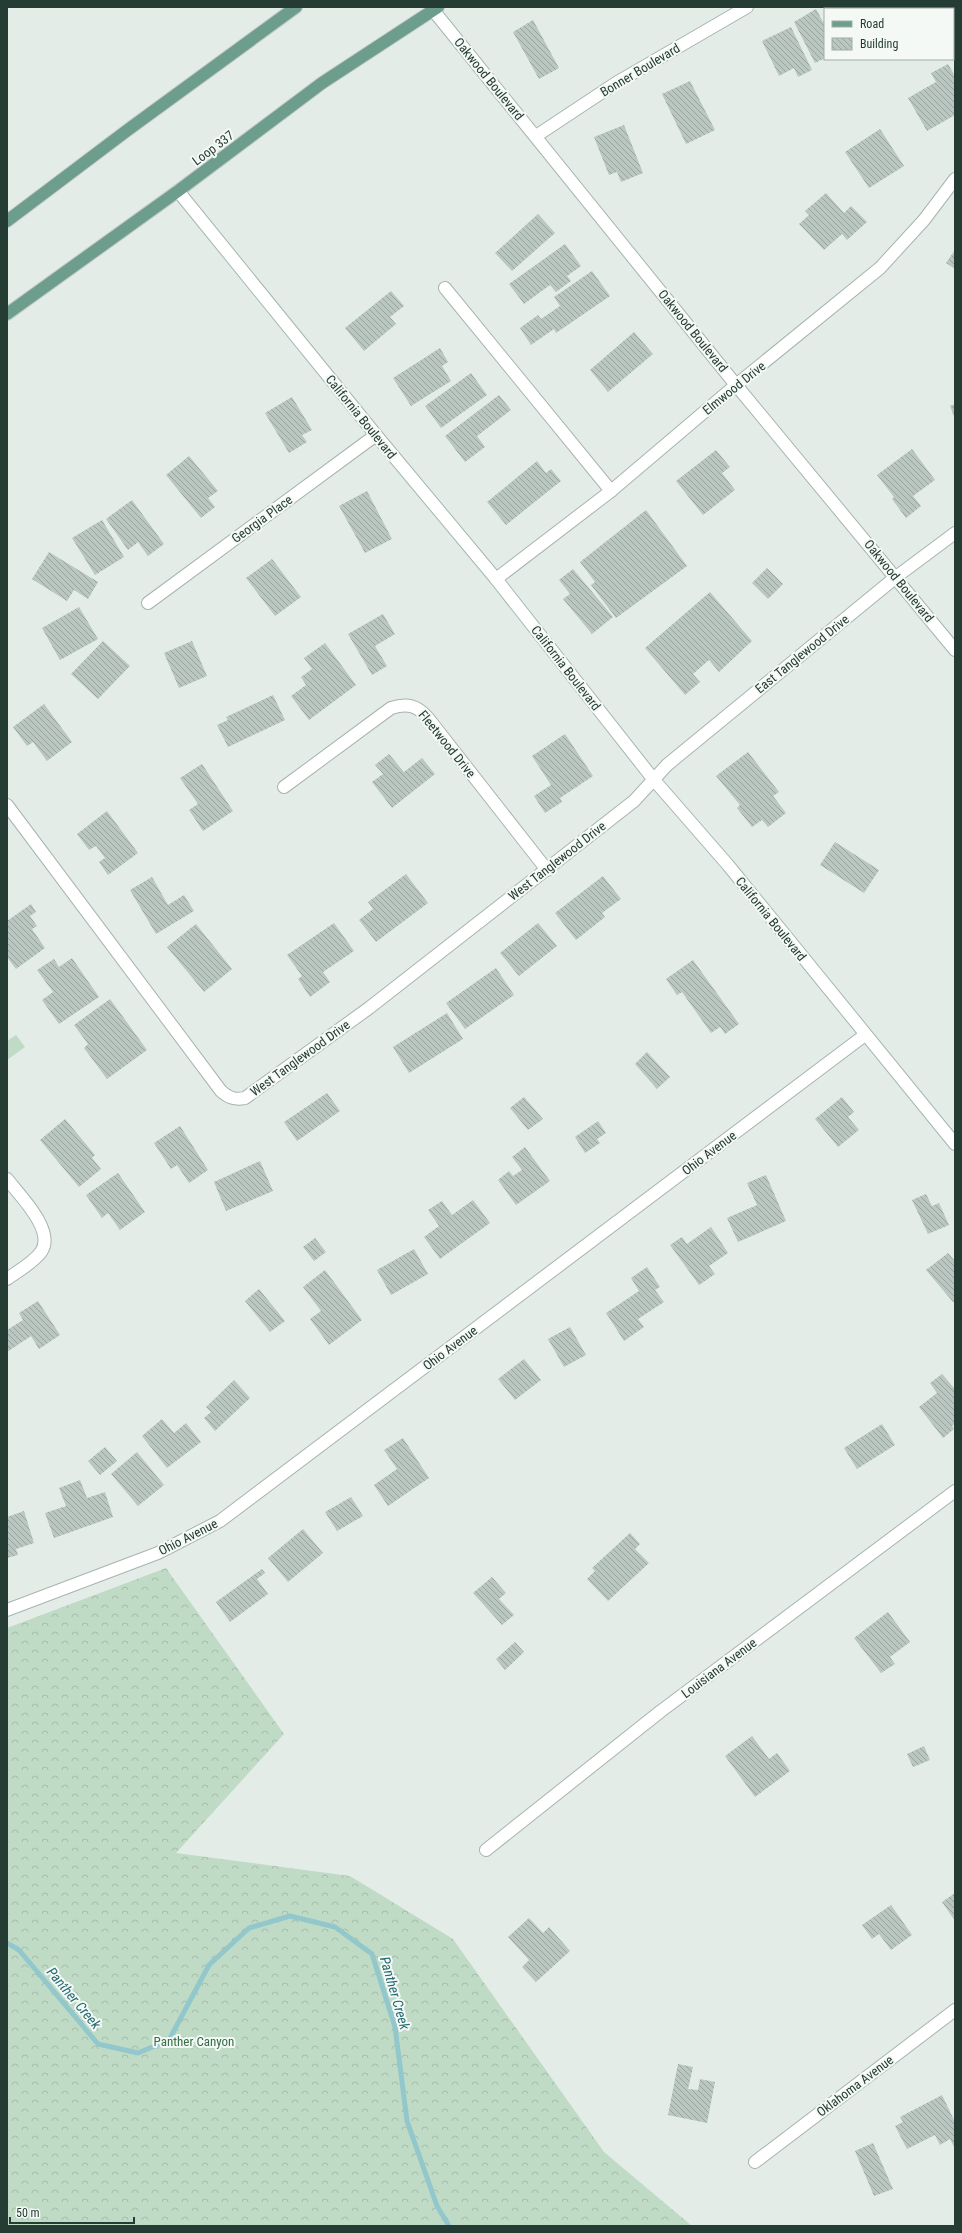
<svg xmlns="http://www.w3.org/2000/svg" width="962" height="2233" viewBox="0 0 962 2233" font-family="'Roboto Condensed',sans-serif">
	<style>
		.green { fill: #bfdbc5 }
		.forest { fill: url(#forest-crowns) }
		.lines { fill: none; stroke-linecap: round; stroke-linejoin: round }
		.stream { stroke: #92c7cb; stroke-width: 5 }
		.building { fill: url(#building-back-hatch) }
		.street-casing { stroke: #a7b4ae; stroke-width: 14 }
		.secondary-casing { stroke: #a4b7af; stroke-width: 14 }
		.primary-casing { stroke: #c2c8c6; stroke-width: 14 }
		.street { stroke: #fff; stroke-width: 12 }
		.secondary { stroke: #fff; stroke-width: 12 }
		.primary { stroke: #6d9d8d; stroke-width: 12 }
		.labels { text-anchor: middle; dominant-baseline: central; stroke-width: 4; stroke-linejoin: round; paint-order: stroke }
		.street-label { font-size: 13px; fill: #253c34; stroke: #f4f9f6 }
		.park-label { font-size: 13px; fill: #346f46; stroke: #f4f9f6 }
		.water-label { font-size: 14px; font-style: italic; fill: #256b72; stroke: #f4f9f6 }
	</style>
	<defs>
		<pattern id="forest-crowns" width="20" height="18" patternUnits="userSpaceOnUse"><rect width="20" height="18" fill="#bfdbc5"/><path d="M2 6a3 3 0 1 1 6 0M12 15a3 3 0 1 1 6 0" fill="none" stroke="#a4bdaa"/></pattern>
		<pattern id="building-back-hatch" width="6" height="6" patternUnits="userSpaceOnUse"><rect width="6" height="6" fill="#bac7c1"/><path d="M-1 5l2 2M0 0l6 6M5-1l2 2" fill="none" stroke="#97a39e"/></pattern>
	</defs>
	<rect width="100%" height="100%" fill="#e4ece8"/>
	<!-- green -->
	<polygon class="green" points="16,1035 25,1047 7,1060 7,1041"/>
	<!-- forest -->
	<polygon class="forest" points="166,1568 284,1734 176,1853 350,1876 453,1939 604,2152 692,2226 7,2226 7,1628"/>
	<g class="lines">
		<!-- stream -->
		<polyline class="stream" points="7,1943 19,1950 98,2044 138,2053 169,2040 209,1965 249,1928 290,1916 335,1927 372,1954 395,2027 407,2121 437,2206 449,2226"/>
	</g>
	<!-- building -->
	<g class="building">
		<polygon points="840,7 863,7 864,9 841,9"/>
		<polygon points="816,9 823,22 825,20 825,58 815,63 794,22"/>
		<polygon points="533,20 559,68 539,79 513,32"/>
		<polygon points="791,27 812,70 798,77 794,68 779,76 762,41"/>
		<polygon points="948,64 955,76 955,115 927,131 908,98 936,82 931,73"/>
		<polygon points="690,81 715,130 686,144 662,94"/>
		<polygon points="624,125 643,173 621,182 617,172 609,175 594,137"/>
		<polygon points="880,129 904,166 869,188 845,152"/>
		<polygon points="826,193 844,213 851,206 867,222 847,240 842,234 824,250 799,224 809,215 805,211"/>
		<polygon points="538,214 555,233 512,271 495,253"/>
		<polygon points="565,244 581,266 567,276 571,281 556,292 550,285 524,304 509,284"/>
		<polygon points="955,250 955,269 946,263"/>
		<polygon points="592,271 610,296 556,333 554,329 531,345 520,328 538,315 541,319 560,306 554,297"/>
		<polygon points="391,291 404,306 390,317 396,324 364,351 345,328"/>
		<polygon points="634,332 653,354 608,392 590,370"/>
		<polygon points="440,348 448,362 442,366 451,381 411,406 393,378"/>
		<polygon points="471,373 487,395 441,428 425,406"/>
		<polygon points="499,395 511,410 477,436 485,447 465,462 445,436"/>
		<polygon points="292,397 312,430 302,435 307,442 289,453 265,413"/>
		<polygon points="955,404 955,419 950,406"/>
		<polygon points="912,449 935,480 913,496 921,506 906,518 892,499 894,497 877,475"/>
		<polygon points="716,450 730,467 722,473 735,490 703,515 676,481"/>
		<polygon points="189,456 218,491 208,498 215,507 201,518 166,475"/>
		<polygon points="537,461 546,473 551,469 561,481 506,525 487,502"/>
		<polygon points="367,491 392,539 365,553 339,506"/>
		<polygon points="132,500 164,544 148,556 138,542 128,550 106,519"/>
		<polygon points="646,510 687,566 616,618 591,585 595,582 580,562"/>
		<polygon points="102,520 124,557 95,575 72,538"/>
		<polygon points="49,552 98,582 88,599 74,590 67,601 32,579"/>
		<polygon points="272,559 301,597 275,616 246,578"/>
		<polygon points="767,568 783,584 768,599 752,583"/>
		<polygon points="573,569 613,617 592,634 563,599 570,594 559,580"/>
		<polygon points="710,592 752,641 719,672 709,660 693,674 700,682 685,695 645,648"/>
		<polygon points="79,607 98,639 60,660 42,628"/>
		<polygon points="383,614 395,634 375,646 387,666 372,675 348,634"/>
		<polygon points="103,641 130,666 98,699 71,674"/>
		<polygon points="192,641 207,676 179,688 164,653"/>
		<polygon points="325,643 356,685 309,720 291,696 306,685 301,677 312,669 304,658"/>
		<polygon points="273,695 285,720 228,747 217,725 228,720 226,717"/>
		<polygon points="44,704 72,742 47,761 33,742 27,746 13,727"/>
		<polygon points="565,734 593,776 560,798 562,802 545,813 534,796 551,785 532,756"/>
		<polygon points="748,752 779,792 773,796 786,813 768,827 762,820 752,827 737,808 740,805 716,776"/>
		<polygon points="389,754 404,772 422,758 435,774 392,808 372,782 383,774 375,765"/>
		<polygon points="202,764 233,811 203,831 189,810 198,804 180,778"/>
		<polygon points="107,811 138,853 108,875 99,862 105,858 96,846 89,850 77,834"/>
		<polygon points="835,842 879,870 864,893 820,865"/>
		<polygon points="406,874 428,903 376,942 359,920 373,909 368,902"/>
		<polygon points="603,876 621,899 602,913 605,917 576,940 555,913"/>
		<polygon points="152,877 168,905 184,895 194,911 156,934 130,890"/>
		<polygon points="31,904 36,912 30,916 37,926 32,929 45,948 16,969 7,957 7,921"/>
		<polygon points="334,923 354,951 323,972 330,982 310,997 298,979 302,976 287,955"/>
		<polygon points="538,923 557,946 519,976 500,953"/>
		<polygon points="196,924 232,969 204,992 167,947"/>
		<polygon points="72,958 99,997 59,1024 42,1000 53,992 37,970 54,959 59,967"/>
		<polygon points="693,960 739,1024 725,1034 720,1027 711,1033 682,992 677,995 666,979"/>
		<polygon points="496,968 514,995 465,1029 446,1003"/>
		<polygon points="110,999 147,1050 107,1079 84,1048 88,1044 74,1025"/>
		<polygon points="447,1013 463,1039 409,1073 393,1047"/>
		<polygon points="647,1052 670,1077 657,1089 635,1064"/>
		<polygon points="327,1093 340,1111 297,1141 284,1122"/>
		<polygon points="524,1097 543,1119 528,1130 510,1108"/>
		<polygon points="842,1097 854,1112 848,1117 859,1130 838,1147 815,1119"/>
		<polygon points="65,1119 95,1155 92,1158 101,1169 79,1187 40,1140"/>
		<polygon points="598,1121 606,1133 597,1139 600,1143 585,1153 575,1137"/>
		<polygon points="180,1126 208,1170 189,1183 177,1165 171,1169 154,1143"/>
		<polygon points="525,1147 550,1181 516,1205 498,1180 509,1171 513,1176 522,1170 512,1157"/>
		<polygon points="260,1161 273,1191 226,1211 214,1182"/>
		<polygon points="118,1173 145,1212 120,1230 108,1213 102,1218 86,1195"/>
		<polygon points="766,1175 786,1221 738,1242 727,1218 757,1205 747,1183"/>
		<polygon points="926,1194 932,1206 939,1203 949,1225 928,1234 912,1200"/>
		<polygon points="473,1200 490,1223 440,1259 424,1237 439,1226 428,1210 442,1201 452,1215"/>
		<polygon points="711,1227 728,1253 709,1266 715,1274 699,1285 670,1245 682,1237 687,1244"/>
		<polygon points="315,1238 326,1252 314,1261 303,1247"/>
		<polygon points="414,1249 428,1274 391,1295 377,1270"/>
		<polygon points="948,1253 955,1261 955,1302 953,1302 926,1270"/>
		<polygon points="647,1267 660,1287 655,1290 664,1302 638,1319 644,1327 624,1341 606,1313 639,1291 631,1278"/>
		<polygon points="325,1270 362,1320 329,1345 310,1319 321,1311 303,1287"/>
		<polygon points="259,1289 285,1321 270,1332 245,1301"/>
		<polygon points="38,1301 60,1335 39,1349 31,1336 7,1352 7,1330 23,1320 19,1313"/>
		<polygon points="570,1327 586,1355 564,1367 548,1339"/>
		<polygon points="524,1359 541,1380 515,1400 498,1379"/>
		<polygon points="942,1374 954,1388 955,1387 955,1424 952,1426 954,1429 943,1438 919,1407 937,1393 930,1383"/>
		<polygon points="234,1380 250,1398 215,1431 204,1418 211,1412 206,1407"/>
		<polygon points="162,1419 174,1433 186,1423 201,1442 167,1468 142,1436"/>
		<polygon points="882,1424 895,1445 857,1469 844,1448"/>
		<polygon points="403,1438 429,1478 388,1506 374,1485 397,1469 384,1450"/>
		<polygon points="105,1447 117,1461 100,1475 88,1461"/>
		<polygon points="137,1452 164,1485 138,1506 111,1474"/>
		<polygon points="80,1480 87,1498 105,1492 113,1517 54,1538 45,1513 66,1506 59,1488"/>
		<polygon points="351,1497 363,1516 337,1531 325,1512"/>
		<polygon points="24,1511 34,1543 16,1549 18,1555 7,1558 7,1517"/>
		<polygon points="303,1529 323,1553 288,1582 268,1558"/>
		<polygon points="630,1533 640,1544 635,1549 649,1563 608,1601 587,1579 595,1571 592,1568"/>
		<polygon points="262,1569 265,1573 257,1579 268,1594 230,1622 216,1602"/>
		<polygon points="492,1577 506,1593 499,1599 514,1615 502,1625 473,1593"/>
		<polygon points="888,1612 910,1642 890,1657 895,1664 881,1673 854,1638"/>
		<polygon points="515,1642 524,1652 505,1670 496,1659"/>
		<polygon points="752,1736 769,1759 777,1753 790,1771 755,1797 725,1756"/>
		<polygon points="924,1746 930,1760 913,1767 907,1754"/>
		<polygon points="955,1893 955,1921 942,1902"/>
		<polygon points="891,1905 912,1935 891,1950 879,1934 872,1939 862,1925"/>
		<polygon points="529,1918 543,1933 549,1927 570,1951 536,1982 522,1967 529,1960 508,1937"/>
		<polygon points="678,2064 693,2067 688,2089 698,2090 700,2079 715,2082 707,2123 668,2115"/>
		<polygon points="942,2095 955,2122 955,2149 950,2139 940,2145 935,2135 907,2149 895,2126 903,2122 900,2117"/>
		<polygon points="873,2143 893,2189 874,2196 855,2151"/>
	</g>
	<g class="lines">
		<!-- street casing -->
		<g class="street-casing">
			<g id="street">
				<polyline points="433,10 736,385 955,650"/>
				<polyline points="536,136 616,83 747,7"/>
				<polyline points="445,288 611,491"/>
				<polyline points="496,579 611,491 736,385 880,268 924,220 955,179"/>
				<polyline points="148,603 376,435"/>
				<path d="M284,787L391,708C407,703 417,705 428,718L547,870"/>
				<path d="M7,805L221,1091C229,1098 235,1100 245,1098L369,1008L634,801L667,765L896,577L955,533"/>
				<path d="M7,1179C20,1196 56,1231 41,1252C33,1263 18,1271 7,1279"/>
				<polyline points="7,1610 158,1553 220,1521 865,1035"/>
				<polyline points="486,1850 661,1711 955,1491"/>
				<polyline points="755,2162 955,2010"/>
			</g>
		</g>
		<!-- secondary casing -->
		<g class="secondary-casing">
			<polyline id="secondary" points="178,191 376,435 496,579 654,780 728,865 955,1144"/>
		</g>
		<!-- primary casing -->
		<g class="primary-casing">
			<g id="primary">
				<polyline points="7,221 129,129 296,7"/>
				<polyline points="7,314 178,191 322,83 438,7"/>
			</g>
		</g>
		<!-- street -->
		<use href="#street" class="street"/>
		<!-- secondary -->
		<use href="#secondary" class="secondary"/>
		<!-- primary -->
		<use href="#primary" class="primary"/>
	</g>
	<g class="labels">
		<!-- street labels -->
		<g class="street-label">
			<text transform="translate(640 70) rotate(-31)">Bonner Boulevard</text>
			<text transform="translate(489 79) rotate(51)">Oakwood Boulevard</text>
			<text transform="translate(213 148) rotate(-37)">Loop 337</text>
			<text transform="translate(693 331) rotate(51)">Oakwood Boulevard</text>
			<text transform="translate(734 388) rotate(-39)">Elmwood Drive</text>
			<text transform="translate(361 417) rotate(51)">California Boulevard</text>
			<text transform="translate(262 519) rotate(-36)">Georgia Place</text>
			<text transform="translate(899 581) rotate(51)">Oakwood Boulevard</text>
			<text transform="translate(802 654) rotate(-39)">East Tanglewood Drive</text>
			<text transform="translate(566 668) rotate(52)">California Boulevard</text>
			<text transform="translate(447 744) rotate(51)">Fleetwood Drive</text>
			<text transform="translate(557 861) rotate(-38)">West Tanglewood Drive</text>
			<text transform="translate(771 919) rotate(51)">California Boulevard</text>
			<text transform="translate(300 1058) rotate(-36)">West Tanglewood Drive</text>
			<text transform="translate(709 1153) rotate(-37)">Ohio Avenue</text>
			<text transform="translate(450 1348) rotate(-37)">Ohio Avenue</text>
			<text transform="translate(188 1537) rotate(-27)">Ohio Avenue</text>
			<text transform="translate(719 1668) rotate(-37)">Louisiana Avenue</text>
			<text transform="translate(855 2086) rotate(-37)">Oklahoma Avenue</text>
		</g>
		<!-- park labels -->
		<g class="park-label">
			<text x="194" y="2041">Panther Canyon</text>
		</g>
		<!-- water labels -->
		<g class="water-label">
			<text transform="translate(395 1993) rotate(74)">Panther Creek</text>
			<text transform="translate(74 1998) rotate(50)">Panther Creek</text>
		</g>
	</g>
	<!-- border -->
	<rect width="962" height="2233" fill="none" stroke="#253c34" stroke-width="16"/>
	<!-- legend -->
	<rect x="824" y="8" width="130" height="52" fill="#f4f9f6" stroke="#a1ada8"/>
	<rect x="832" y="21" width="20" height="6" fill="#6d9d8d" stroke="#a1ada8"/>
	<text x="860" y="28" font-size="12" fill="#253c34">Road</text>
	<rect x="832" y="38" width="20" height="12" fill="url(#building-back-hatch)" stroke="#a1ada8"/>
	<text x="860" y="48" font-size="12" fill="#253c34">Building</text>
	<!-- scale -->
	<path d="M10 2217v6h124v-6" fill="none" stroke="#253c34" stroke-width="2"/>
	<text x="16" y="2217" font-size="12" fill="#253c34" stroke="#f4f9f6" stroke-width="3" paint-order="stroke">50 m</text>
</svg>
